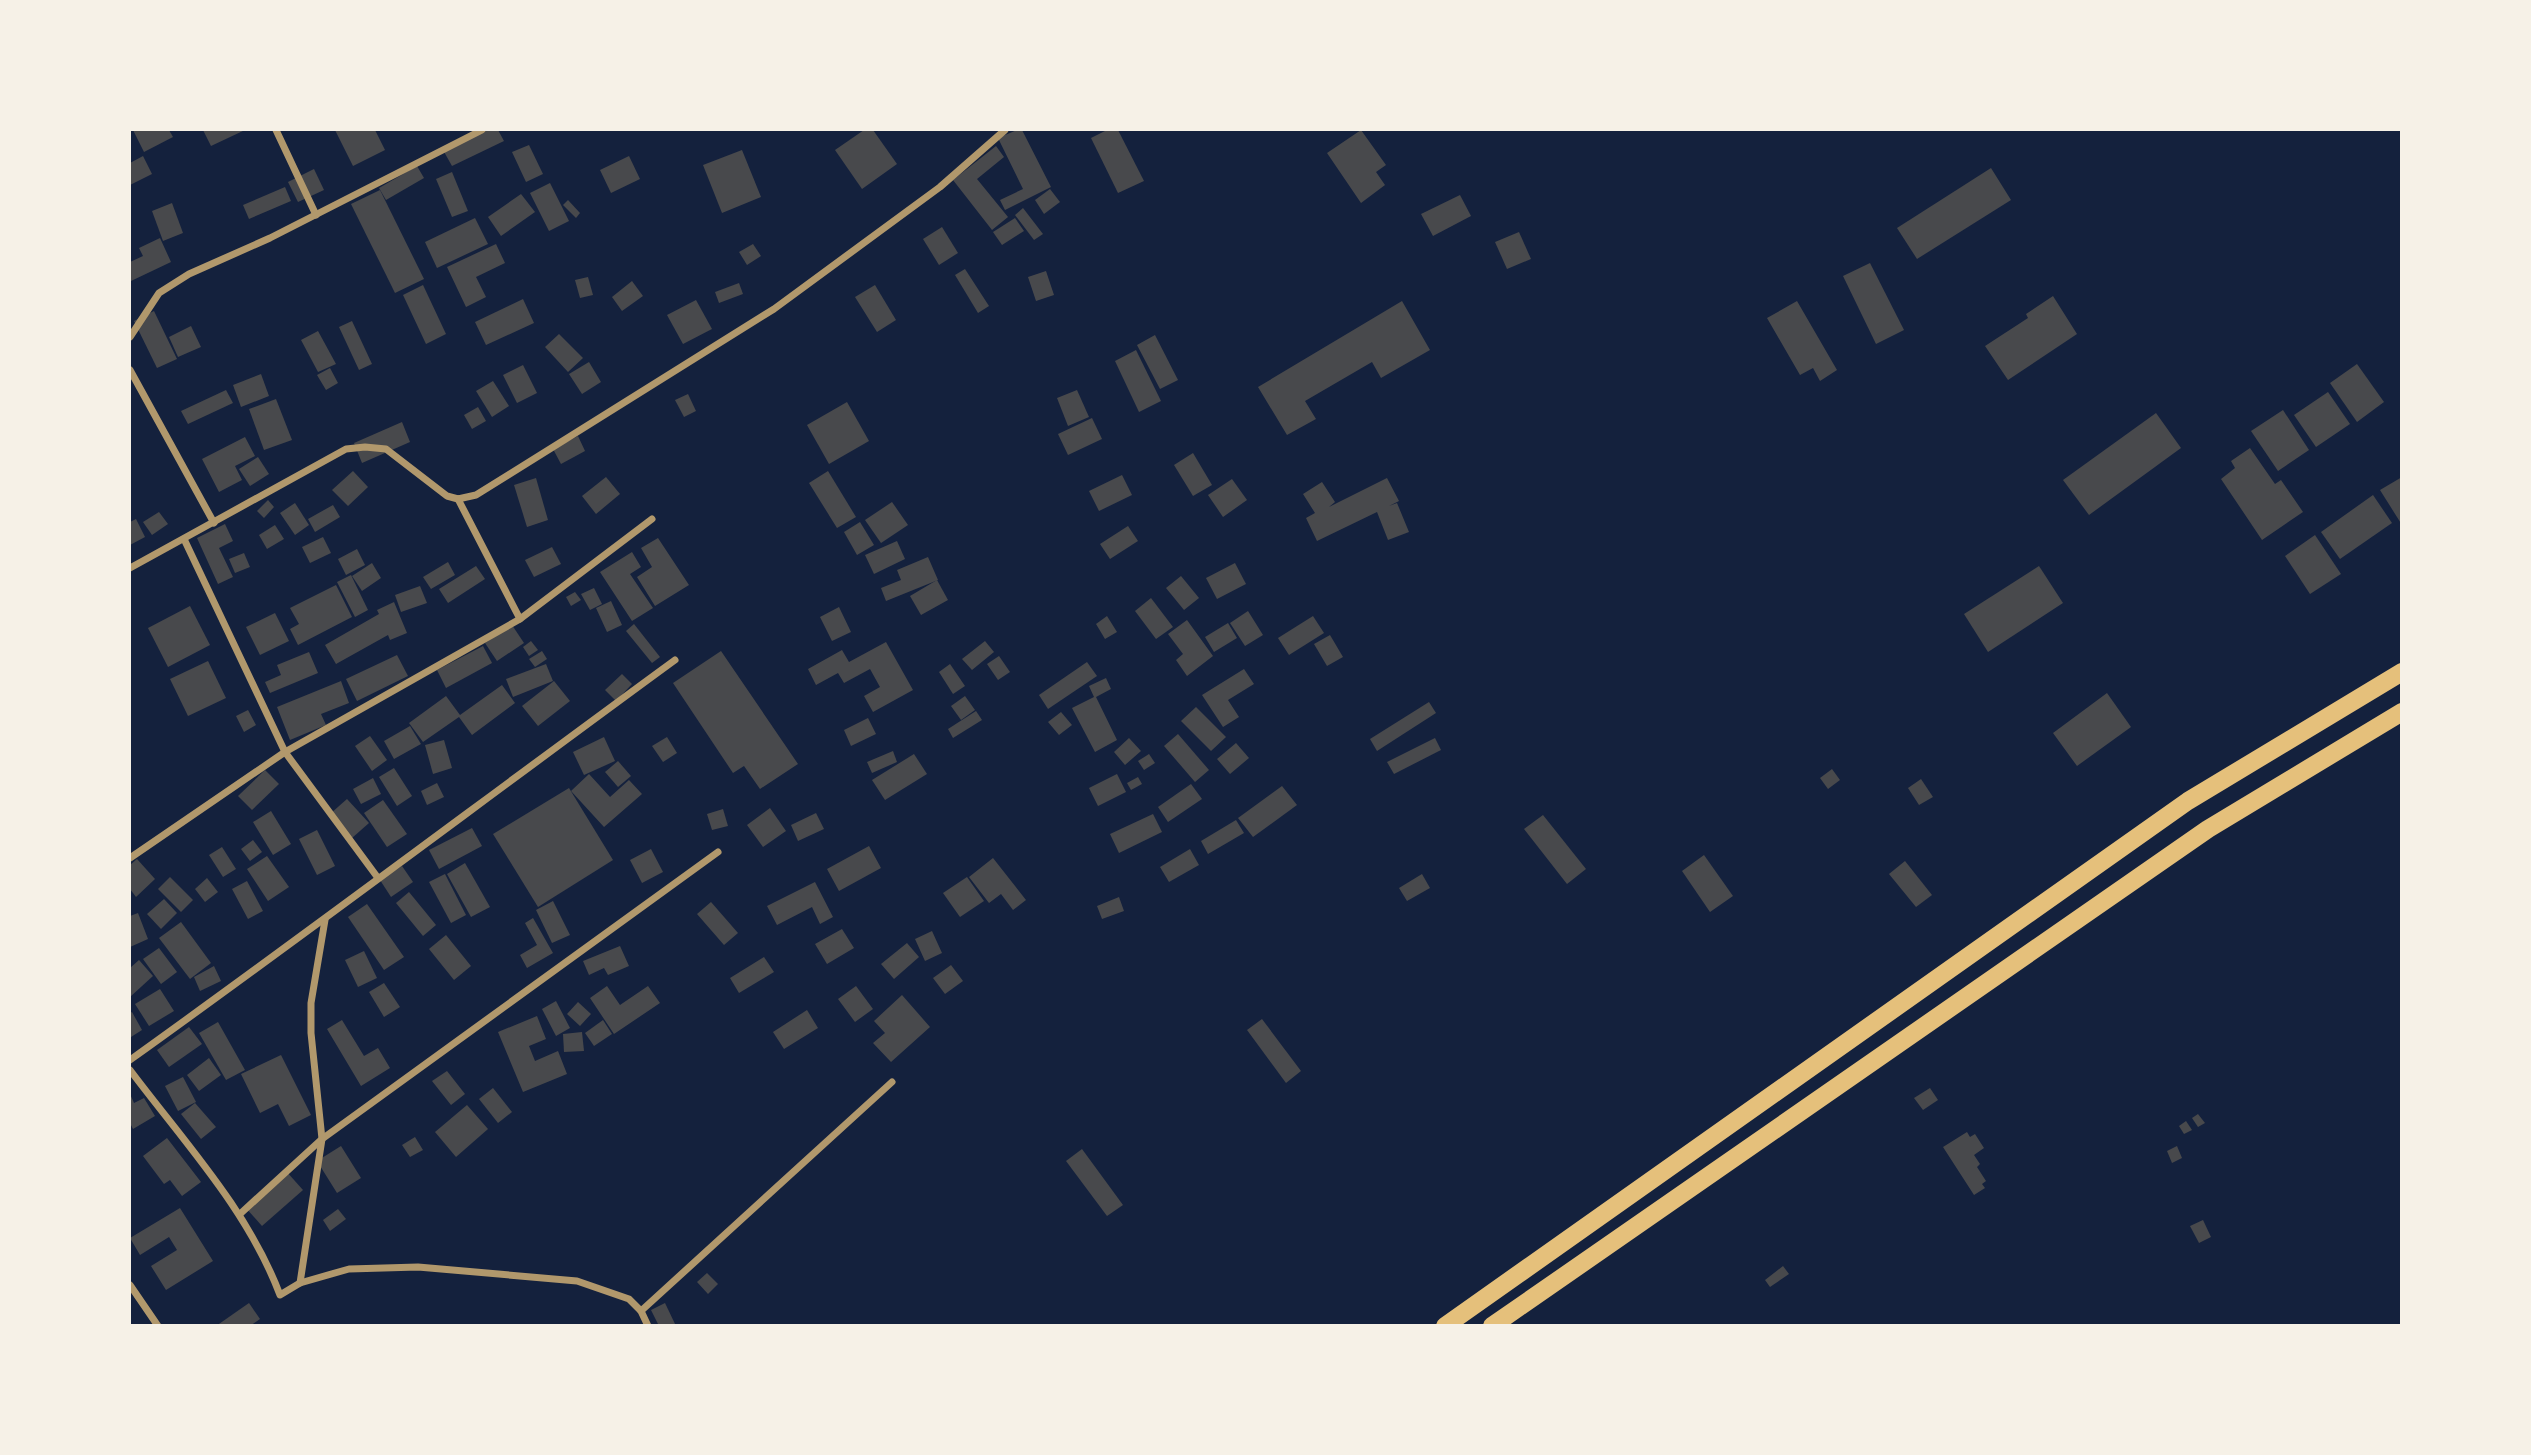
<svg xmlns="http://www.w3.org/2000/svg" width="2531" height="1455" viewBox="0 0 2531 1455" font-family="Cabin,sans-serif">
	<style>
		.building { fill: #48494c }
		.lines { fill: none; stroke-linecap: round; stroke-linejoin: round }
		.minor { stroke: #b1986c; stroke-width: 7 }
		.primary { stroke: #e5c07b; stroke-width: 18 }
	</style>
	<rect width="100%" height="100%" fill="#14213d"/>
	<!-- building -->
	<g class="building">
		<polygon points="133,130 169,130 173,137 144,152"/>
		<polygon points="203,130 245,130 211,146"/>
		<polygon points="335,130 375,130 385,150 353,166"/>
		<polygon points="483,130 498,130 504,141 452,166 443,150"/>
		<polygon points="864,130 873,130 897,164 862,189 835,150"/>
		<polygon points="1017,130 1022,130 1051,187 1005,210 1000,200 1023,189 998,138"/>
		<polygon points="1107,130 1118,130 1144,181 1118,193 1091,138"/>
		<polygon points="1361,130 1386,165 1376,172 1385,185 1361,203 1327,153"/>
		<polygon points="529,145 543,174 526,182 512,152"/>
		<polygon points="996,146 1004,157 977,179 1008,217 992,230 953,180"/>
		<polygon points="742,150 761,197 722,213 703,165"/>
		<polygon points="143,156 152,174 130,185 130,163"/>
		<polygon points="629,156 640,179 611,193 600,170"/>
		<polygon points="417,166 424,178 386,200 379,188"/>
		<polygon points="1991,168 2011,200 1917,259 1897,228"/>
		<polygon points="314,169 324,190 298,202 288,182"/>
		<polygon points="452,172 468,211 452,217 436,179"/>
		<polygon points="550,183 569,221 549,231 530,193"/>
		<polygon points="285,187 291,201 249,219 243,205"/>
		<polygon points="1050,189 1060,202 1044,214 1035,200"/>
		<polygon points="380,190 424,279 395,293 351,204"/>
		<polygon points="521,194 535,212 501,236 488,217"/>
		<polygon points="1460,195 1471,216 1433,236 1421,214"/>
		<polygon points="568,200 580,213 576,218 563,205"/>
		<polygon points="172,203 183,233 163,241 152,211"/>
		<polygon points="1023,208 1043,234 1034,240 1015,215"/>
		<polygon points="475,218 488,244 437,268 425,242"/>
		<polygon points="1015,218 1024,231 1002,245 993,232"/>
		<polygon points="942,227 958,253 939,265 923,239"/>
		<polygon points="1519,232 1531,259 1507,269 1495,242"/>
		<polygon points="160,238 171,262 131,281 130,262 143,256 139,248"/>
		<polygon points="496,244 505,263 476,277 486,297 466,307 447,267"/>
		<polygon points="753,244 761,256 747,265 739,252"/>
		<polygon points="1870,263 1904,330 1876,344 1843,276"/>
		<polygon points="965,269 989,306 978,313 955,275"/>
		<polygon points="1046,271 1054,295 1036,301 1028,277"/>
		<polygon points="588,277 593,295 580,298 575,280"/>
		<polygon points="632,281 643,296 622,311 612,297"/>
		<polygon points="739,283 743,294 719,303 715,292"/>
		<polygon points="423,285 446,334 426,344 403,295"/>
		<polygon points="875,285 896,320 877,332 855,297"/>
		<polygon points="2053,296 2077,334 2008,380 1985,346 2028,318 2026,314"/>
		<polygon points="523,299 534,323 486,345 475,322"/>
		<polygon points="696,300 712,329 683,344 667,315"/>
		<polygon points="1402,301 1430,350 1381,378 1372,362 1305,401 1316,419 1287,435 1258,387"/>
		<polygon points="1797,301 1837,370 1820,381 1813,368 1800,375 1767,318"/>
		<polygon points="154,311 177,359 157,368 134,321"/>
		<polygon points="352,321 372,364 359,370 339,327"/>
		<polygon points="191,326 201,347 178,357 169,337"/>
		<polygon points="318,331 336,364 318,372 301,340"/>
		<polygon points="559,334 583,358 568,372 545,347"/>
		<polygon points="1155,335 1178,380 1160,389 1137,345"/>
		<polygon points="1136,350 1161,401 1139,412 1115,361"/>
		<polygon points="589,362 601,382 582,394 569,374"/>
		<polygon points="2357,364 2384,402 2357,422 2330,383"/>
		<polygon points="523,365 537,393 517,403 503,375"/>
		<polygon points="330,368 338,383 326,390 317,375"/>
		<polygon points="261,374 269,396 241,407 233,385"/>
		<polygon points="493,381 509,406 492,417 476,391"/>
		<polygon points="226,390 233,403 188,424 181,411"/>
		<polygon points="1077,390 1089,417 1068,426 1057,398"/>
		<polygon points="2328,392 2350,424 2316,447 2294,415"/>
		<polygon points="688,394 696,411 684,417 675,400"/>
		<polygon points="276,399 292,440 264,450 249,409"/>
		<polygon points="847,402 869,441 829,464 807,425"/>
		<polygon points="478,407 486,421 472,429 464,415"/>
		<polygon points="2283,410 2309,450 2278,471 2251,431"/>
		<polygon points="2156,413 2181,448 2089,515 2063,480"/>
		<polygon points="1092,418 1102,439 1068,455 1058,434"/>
		<polygon points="402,422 410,442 362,463 354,443"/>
		<polygon points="578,436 585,451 561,464 553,449"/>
		<polygon points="245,437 255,456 235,466 242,480 219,492 202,459"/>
		<polygon points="2250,448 2275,484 2281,480 2303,512 2262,540 2221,479 2235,468 2231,461"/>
		<polygon points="1193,453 1212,485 1193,496 1174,465"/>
		<polygon points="258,457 269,474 250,486 239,469"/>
		<polygon points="353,471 368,487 348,506 332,490"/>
		<polygon points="828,471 856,517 837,528 809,483"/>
		<polygon points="1122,475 1132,495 1099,511 1089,491"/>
		<polygon points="606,477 620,494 596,514 582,496"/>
		<polygon points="2402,477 2402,525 2380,490"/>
		<polygon points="536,478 548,520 527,527 514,485"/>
		<polygon points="1387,478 1399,501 1389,506 1397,503 1409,532 1388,540 1377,512 1317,541 1306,518 1315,513 1303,494 1322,482 1335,502 1329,507"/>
		<polygon points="1232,479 1247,500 1223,517 1208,495"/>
		<polygon points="2373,495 2392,523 2340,559 2321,532"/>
		<polygon points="268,500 274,507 264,518 257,511"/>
		<polygon points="892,502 908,525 881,543 865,520"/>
		<polygon points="295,503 309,525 295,535 280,513"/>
		<polygon points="333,505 340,517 315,532 308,519"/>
		<polygon points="159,512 168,524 152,535 143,522"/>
		<polygon points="136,519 145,537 130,545 130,522"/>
		<polygon points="860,522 874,545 857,555 844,532"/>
		<polygon points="225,524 233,541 219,548 233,577 218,584 197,538"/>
		<polygon points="275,525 284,539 267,549 259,535"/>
		<polygon points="1128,526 1138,541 1110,559 1100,544"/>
		<polygon points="2315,535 2341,574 2310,594 2285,556"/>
		<polygon points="323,537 331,553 310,563 302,547"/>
		<polygon points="658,538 689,585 655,606 637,577 652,567 641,548"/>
		<polygon points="897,541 905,559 874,574 865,555"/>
		<polygon points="552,547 561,564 534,577 525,560"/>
		<polygon points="357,549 365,565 346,575 338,559"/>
		<polygon points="632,552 641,567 630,574 653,608 632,621 600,572"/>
		<polygon points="244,553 250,567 235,573 229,559"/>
		<polygon points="928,557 938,580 886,601 881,588 901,580 897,570"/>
		<polygon points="448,562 455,575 431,589 423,577"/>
		<polygon points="372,563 381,578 362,591 352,576"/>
		<polygon points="1235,563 1246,584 1217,599 1206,578"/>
		<polygon points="476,566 485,579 448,603 439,589"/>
		<polygon points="2039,566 2063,603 1988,652 1964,614"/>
		<polygon points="351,575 368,610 355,617 337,582"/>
		<polygon points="1181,576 1199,598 1184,610 1166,588"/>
		<polygon points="937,580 948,600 921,615 910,596"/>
		<polygon points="336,585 352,617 298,645 290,629 299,624 290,608"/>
		<polygon points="420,586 427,603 401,612 395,595"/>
		<polygon points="594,588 602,604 590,610 581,594"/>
		<polygon points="575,592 581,600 571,606 566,597"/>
		<polygon points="1151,598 1173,627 1156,639 1135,611"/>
		<polygon points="611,601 622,625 607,632 596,608"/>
		<polygon points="394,602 407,633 390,640 388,635 336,664 325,645 379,614 377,610"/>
		<polygon points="190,606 210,645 168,667 148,628"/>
		<polygon points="839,607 851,632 832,641 820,617"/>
		<polygon points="1248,611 1263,635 1245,646 1230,623"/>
		<polygon points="275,613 289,641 260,655 246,627"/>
		<polygon points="1107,616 1117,632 1105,639 1096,624"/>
		<polygon points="1313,616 1324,633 1289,655 1278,638"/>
		<polygon points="1187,620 1213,656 1187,676 1176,660 1183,654 1168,634"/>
		<polygon points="1228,623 1237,638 1214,652 1205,637"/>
		<polygon points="634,624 660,657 652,663 626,631"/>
		<polygon points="512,625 524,643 497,661 485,643"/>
		<polygon points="1330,635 1343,657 1327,666 1314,644"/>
		<polygon points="531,641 538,650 529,656 523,647"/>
		<polygon points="985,641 994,652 972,670 962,659"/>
		<polygon points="886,642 913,690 873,712 864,696 880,687 870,669 844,683 838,673 816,685 808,669 842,650 849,662"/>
		<polygon points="483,646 492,663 446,688 437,670"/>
		<polygon points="542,651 547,659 535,667 529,659"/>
		<polygon points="721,651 798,764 760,789 744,766 733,773 673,683"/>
		<polygon points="309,652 318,673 270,693 265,682 281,675 277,665"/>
		<polygon points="397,655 408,676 357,701 346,679"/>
		<polygon points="999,656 1010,672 998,680 987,664"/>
		<polygon points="208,661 226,698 188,716 170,679"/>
		<polygon points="1087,662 1097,676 1048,709 1039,695"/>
		<polygon points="546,664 553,681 513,697 506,679"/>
		<polygon points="950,664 965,686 953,694 939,672"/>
		<polygon points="1244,669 1254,684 1228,700 1239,717 1223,727 1202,695"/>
		<polygon points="622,674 632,684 616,701 605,690"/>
		<polygon points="1106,678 1111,689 1096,697 1117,740 1095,752 1072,708 1094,697 1089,686"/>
		<polygon points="341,681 349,703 321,714 326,725 290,740 277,707"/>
		<polygon points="554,681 570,701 538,726 522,706"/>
		<polygon points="502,685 515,703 472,735 459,717 423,742 409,723 446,696 460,715"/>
		<polygon points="2107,693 2131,727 2077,766 2053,733"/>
		<polygon points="965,696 975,710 961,720 951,706"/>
		<polygon points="1429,702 1436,713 1377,751 1370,739"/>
		<polygon points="1196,707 1226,737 1211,751 1181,721"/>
		<polygon points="248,710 256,725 244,732 236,716"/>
		<polygon points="976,711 982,720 953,738 948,729"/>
		<polygon points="1061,712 1072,725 1059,735 1048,722"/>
		<polygon points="868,718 876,734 851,746 844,730"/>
		<polygon points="410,726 421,744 394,759 384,741"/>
		<polygon points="1178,734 1209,770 1195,782 1164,746"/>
		<polygon points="370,736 387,760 372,771 355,746"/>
		<polygon points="604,737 615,761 584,775 573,752"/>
		<polygon points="667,737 677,753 663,762 652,746"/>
		<polygon points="1129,738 1141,751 1125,765 1114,752"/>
		<polygon points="1435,738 1441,750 1394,774 1387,762"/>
		<polygon points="444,740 452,768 433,774 425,745"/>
		<polygon points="1236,743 1249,758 1230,774 1217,759"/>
		<polygon points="893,751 897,762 872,773 867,762"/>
		<polygon points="914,754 927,774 885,800 872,780"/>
		<polygon points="1149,754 1155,763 1144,770 1138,761"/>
		<polygon points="618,761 631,776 618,787 605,772"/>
		<polygon points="394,768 412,796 397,806 379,777"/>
		<polygon points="1832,769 1840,780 1828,789 1820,778"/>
		<polygon points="265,770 279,784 252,810 238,796"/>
		<polygon points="589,774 610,797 629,780 642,794 604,827 571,791"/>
		<polygon points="1117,774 1126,792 1098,806 1089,788"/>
		<polygon points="1138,777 1142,784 1131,790 1127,783"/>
		<polygon points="373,778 381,794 361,804 353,789"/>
		<polygon points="1921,779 1933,797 1919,805 1908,788"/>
		<polygon points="437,783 444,797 427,805 421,791"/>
		<polygon points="1191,784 1202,799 1168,822 1158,807"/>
		<polygon points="1282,786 1297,805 1253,837 1238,818"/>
		<polygon points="569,788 613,860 538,907 493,834"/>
		<polygon points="347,799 369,823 352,838 330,814"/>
		<polygon points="383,800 407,834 387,847 364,813"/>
		<polygon points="770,808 786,831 763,847 747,825"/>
		<polygon points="723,809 728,826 712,830 707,814"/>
		<polygon points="271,811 291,844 273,855 253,822"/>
		<polygon points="816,813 824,829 798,841 791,825"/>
		<polygon points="1153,814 1162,832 1119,853 1110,834"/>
		<polygon points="1543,815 1586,869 1567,884 1524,829"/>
		<polygon points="1236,820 1244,833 1208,854 1201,841"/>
		<polygon points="472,828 482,846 439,869 429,850"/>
		<polygon points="317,830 335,866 317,875 299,839"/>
		<polygon points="253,840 262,852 250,861 241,849"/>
		<polygon points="869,846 881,868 839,891 827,869"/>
		<polygon points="222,847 236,869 223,877 209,855"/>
		<polygon points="651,849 663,872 642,883 630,860"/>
		<polygon points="1190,849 1199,865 1169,882 1160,867"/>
		<polygon points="1704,855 1733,896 1710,912 1682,871"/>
		<polygon points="267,856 289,887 268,901 247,869"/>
		<polygon points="993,858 1026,900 1013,910 1001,894 989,903 969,877"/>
		<polygon points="137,859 155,879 136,897 130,889 130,865"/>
		<polygon points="1905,861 1932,895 1916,907 1889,874"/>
		<polygon points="465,863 490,907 471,917 447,874"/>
		<polygon points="402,866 413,882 391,897 380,880"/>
		<polygon points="445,874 466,915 451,923 429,882"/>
		<polygon points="1422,874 1430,888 1407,901 1399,888"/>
		<polygon points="170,877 193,900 181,912 158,889"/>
		<polygon points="967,877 984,901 960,917 943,893"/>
		<polygon points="207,878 218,892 205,902 195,889"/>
		<polygon points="247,881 263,911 248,919 232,889"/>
		<polygon points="815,882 833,917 820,924 812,907 777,925 767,906"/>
		<polygon points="409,892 436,925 423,936 396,903"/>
		<polygon points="1119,897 1124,911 1102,919 1097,906"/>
		<polygon points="164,899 177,913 161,929 147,914"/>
		<polygon points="553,901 570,935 552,943 536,910"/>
		<polygon points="711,902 738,933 724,945 697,914"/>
		<polygon points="367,904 404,957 384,970 348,917"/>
		<polygon points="138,913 148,939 130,947 130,916"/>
		<polygon points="533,918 553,953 527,968 520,955 537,945 525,923"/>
		<polygon points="181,922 211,963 190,979 159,938"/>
		<polygon points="842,929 854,948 827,964 815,944"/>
		<polygon points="932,931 942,953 925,961 915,939"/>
		<polygon points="446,935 471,966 454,980 429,949"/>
		<polygon points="907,943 919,957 894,979 881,964"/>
		<polygon points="620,946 629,966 608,975 604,968 589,975 583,961"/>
		<polygon points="159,948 177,972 161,984 143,959"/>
		<polygon points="364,951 377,978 358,987 345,960"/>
		<polygon points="764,957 774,972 739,993 730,978"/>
		<polygon points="139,960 153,976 130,997 130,968"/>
		<polygon points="951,965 963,981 945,994 933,978"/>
		<polygon points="214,966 221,981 200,991 194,977"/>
		<polygon points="384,983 400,1007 384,1017 369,992"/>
		<polygon points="607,986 620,1005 648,986 660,1003 614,1034 590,998"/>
		<polygon points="856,986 873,1009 855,1022 838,999"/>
		<polygon points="160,989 174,1011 149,1026 135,1004"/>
		<polygon points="902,995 930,1027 891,1062 873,1043 885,1033 874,1021"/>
		<polygon points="556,1001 570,1028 556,1036 542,1009"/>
		<polygon points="578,1002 591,1014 580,1026 567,1014"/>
		<polygon points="807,1010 818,1028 784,1049 773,1032"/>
		<polygon points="132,1012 142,1030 131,1037 130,1013"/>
		<polygon points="537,1016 546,1039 529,1046 535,1061 558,1051 567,1074 523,1092 498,1032"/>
		<polygon points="1262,1019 1301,1071 1286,1083 1247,1030"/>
		<polygon points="342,1020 364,1056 378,1048 390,1068 361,1086 327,1029"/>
		<polygon points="603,1020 612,1034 594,1046 585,1033"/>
		<polygon points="218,1022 245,1070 226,1080 199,1033"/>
		<polygon points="189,1027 202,1044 169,1067 157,1050"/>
		<polygon points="582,1032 584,1051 564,1052 563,1034"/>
		<polygon points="281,1055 311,1115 289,1126 278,1104 260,1113 241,1074"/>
		<polygon points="209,1058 221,1075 199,1091 187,1075"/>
		<polygon points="447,1071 465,1094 451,1105 432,1081"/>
		<polygon points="183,1077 196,1102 178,1111 165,1086"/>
		<polygon points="493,1088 512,1112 498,1123 479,1099"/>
		<polygon points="1930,1088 1938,1100 1923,1110 1914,1098"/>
		<polygon points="130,1094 134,1103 144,1098 155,1116 133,1129 130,1123"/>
		<polygon points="195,1103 216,1127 201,1139 181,1114"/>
		<polygon points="467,1105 488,1129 456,1157 435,1132"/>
		<polygon points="2198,1114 2205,1123 2198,1127 2192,1118"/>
		<polygon points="2186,1121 2192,1130 2184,1134 2179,1126"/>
		<polygon points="1967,1132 1970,1137 1975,1134 1984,1148 1974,1155 1980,1164 1977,1167 1986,1181 1982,1184 1985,1188 1974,1195 1943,1147"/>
		<polygon points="415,1137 423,1150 410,1157 402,1145"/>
		<polygon points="167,1138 201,1182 182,1196 170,1180 164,1184 143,1156"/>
		<polygon points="341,1146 361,1178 337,1193 317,1161"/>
		<polygon points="2177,1146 2182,1158 2172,1163 2167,1151"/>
		<polygon points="1082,1149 1123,1205 1107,1216 1066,1161"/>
		<polygon points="286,1171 303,1190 262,1226 245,1207"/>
		<polygon points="180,1208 213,1261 166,1290 151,1266 177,1250 169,1237 140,1255 130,1238"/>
		<polygon points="338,1209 346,1219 330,1231 323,1220"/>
		<polygon points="2203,1220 2211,1237 2199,1243 2190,1226"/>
		<polygon points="1783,1266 1789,1274 1770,1287 1765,1280"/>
		<polygon points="707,1273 718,1284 708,1294 697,1282"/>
		<polygon points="249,1303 260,1319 250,1326 216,1326"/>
		<polygon points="665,1303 676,1326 659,1326 651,1310"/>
	</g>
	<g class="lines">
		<!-- minor -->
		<g class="minor">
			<polyline points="276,130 316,215"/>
			<polyline points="130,337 159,293 189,274 270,238 482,130"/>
			<polyline points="130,370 214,523"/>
			<polyline points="458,499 520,619"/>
			<polyline points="184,539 285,752 378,878"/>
			<polyline points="130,568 346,449 365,447 386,449 447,496 458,499 476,495 774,309 940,187 1005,130"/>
			<polyline points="130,858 285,752 520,619 652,519"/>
			<path d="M130,1060C313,929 493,793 675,660"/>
			<path d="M130,1070C184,1142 248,1210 280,1295L300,1283L349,1269L418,1267L577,1281L629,1299L641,1311L648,1326"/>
			<polyline points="240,1214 322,1139 718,852"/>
			<polyline points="300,1283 322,1139 311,1033 311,1003 325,920"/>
			<polyline points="130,1285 158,1326"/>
			<polyline points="641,1311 892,1082"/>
		</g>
		<!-- primary -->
		<g class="primary">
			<polyline points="1445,1326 2188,801 2402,672"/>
			<polyline points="1492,1326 2208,829 2402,712"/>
		</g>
	</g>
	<!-- border -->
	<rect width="2531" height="1455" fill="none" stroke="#f6f1e7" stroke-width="262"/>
</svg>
